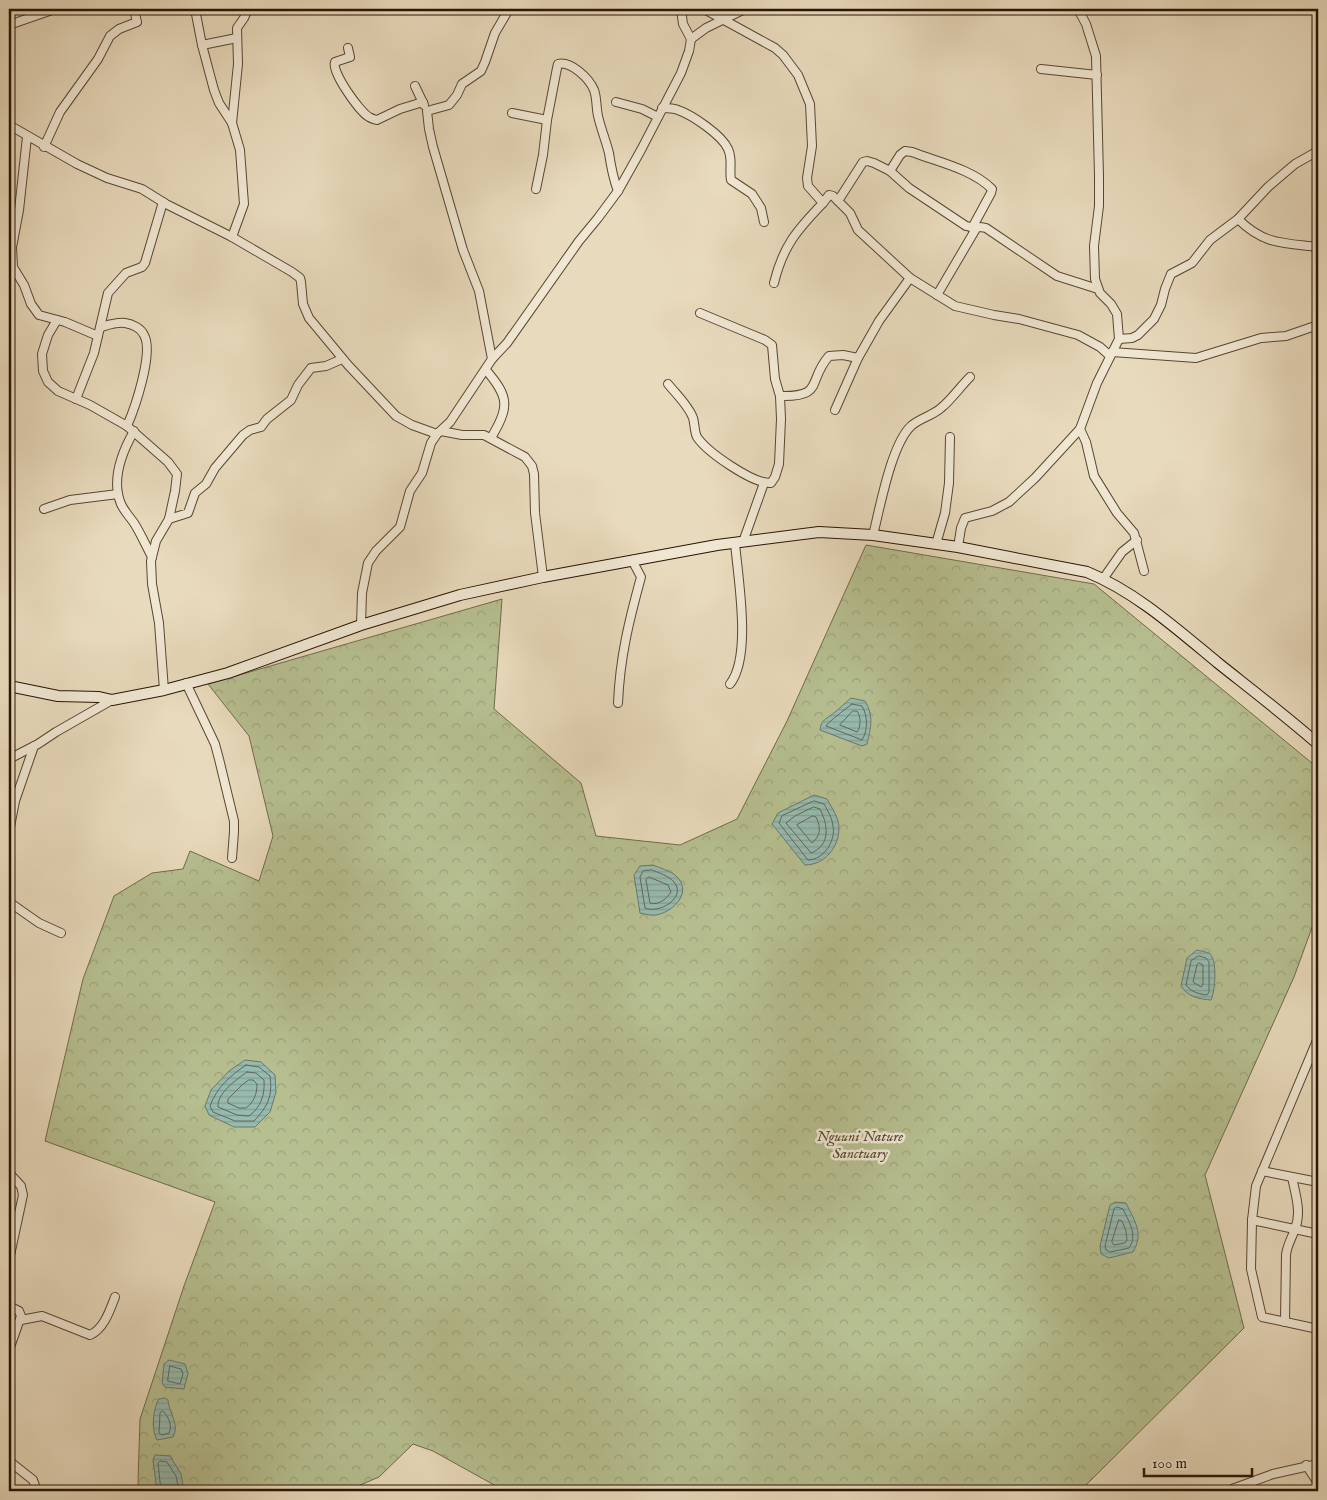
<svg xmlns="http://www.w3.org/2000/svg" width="1327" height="1500" viewBox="0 0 1327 1500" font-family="'IM FELL English',serif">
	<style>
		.park { fill: url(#park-crowns); stroke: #706a4a }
		.water { fill: url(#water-rules); stroke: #6b786b }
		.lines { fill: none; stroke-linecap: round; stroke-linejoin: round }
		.shore { stroke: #60685a; stroke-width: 1 }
		.street-casing { stroke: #594632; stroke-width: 10 }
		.secondary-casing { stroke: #291404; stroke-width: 12 }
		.street { stroke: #f0e7d3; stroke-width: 8 }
		.secondary { stroke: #f0e7d3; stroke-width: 10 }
		.labels { text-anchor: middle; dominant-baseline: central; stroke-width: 5; stroke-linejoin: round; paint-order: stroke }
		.park-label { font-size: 15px; font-style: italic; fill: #53472e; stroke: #f0e7d3 }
	</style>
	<defs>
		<pattern id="park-crowns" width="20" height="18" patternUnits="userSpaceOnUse" patternTransform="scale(1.25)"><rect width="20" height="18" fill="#b6bf90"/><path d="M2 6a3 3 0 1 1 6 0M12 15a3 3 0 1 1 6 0" fill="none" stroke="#9ca37b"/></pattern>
		<pattern id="water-rules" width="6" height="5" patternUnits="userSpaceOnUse" patternTransform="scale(1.25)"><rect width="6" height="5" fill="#97bbb0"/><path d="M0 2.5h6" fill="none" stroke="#82a096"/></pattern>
	</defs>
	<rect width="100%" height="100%" fill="#e8dabc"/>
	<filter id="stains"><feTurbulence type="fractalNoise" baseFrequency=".004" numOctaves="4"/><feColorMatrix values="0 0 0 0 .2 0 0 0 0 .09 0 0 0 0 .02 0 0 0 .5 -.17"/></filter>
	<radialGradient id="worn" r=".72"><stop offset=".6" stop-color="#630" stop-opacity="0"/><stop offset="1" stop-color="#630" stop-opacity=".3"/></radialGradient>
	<!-- park -->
	<polygon class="park" points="866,545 1094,584 1318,768 1318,911 1294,977 1205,1175 1244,1328 1080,1491 505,1491 433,1451 413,1444 379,1477 346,1491 141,1491 138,1483 140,1419 184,1286 215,1202 45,1141 83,979 114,896 152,873 183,869 190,851 259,881 273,836 249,736 208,684 502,599 494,709 581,783 596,836 680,845 737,819 787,721"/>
	<!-- water -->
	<g class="water">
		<path d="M851,698L865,701C874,717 871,727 867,744L862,746L820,730C821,719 827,719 835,712C840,708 845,703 851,698Z"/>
		<path d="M814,795L827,799C832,808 839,818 839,828C839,848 824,865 805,865L772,824L778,813Z"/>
		<path d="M653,865C660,868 670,871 675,875C694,891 674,912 656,915C652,916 645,914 640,913L634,875L640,866Z"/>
		<path d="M1197,950C1201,951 1206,952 1209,953C1218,959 1215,992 1211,1000C1199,999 1188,997 1181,986L1187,958Z"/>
		<polygon points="245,1060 261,1062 275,1075 276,1092 270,1112 255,1127 234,1127 209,1115 205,1106 211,1090 229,1071"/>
		<path d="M1115,1202L1126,1203C1135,1222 1144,1233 1133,1252L1109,1258L1101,1254L1100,1246L1110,1205Z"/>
		<polygon points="169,1360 185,1364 188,1373 184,1389 165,1387 162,1383 164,1364"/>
		<path d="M165,1398L168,1400C169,1413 180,1425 173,1437L157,1440C151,1430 153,1408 159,1399Z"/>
		<polygon points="155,1455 170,1456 181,1474 184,1491 157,1491 153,1460"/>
	</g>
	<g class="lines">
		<!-- shore -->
		<g class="shore">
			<path d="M852,704L862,706C868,716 868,730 862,740L826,726C828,722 847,708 852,704Z"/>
			<path d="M853,711H857C861,716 861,727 857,732L840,725Z"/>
			<path d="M814,801L824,804C828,811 832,818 833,826C836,840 824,860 808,860L779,823L782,816Z"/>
			<path d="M814,807L820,809C828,825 831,845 811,853L786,823L795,816Z"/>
			<path d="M813,816L816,817C821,827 821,836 812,843L797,825Z"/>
			<path d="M652,870C659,873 669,876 674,882C687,898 659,914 645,908L640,877L643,871Z"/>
			<path d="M649,877L668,885L671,892C667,898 659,906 650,903L646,880Z"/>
			<path d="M1199,956L1206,958L1209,962V992L1207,995C1199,994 1191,992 1186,985L1191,961Z"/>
			<polygon points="1199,963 1203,965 1203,985 1201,987 1193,982 1197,965"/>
			<path d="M246,1065L259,1067L270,1076C273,1097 267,1107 254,1121H235L213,1112L210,1106C217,1087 230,1076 246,1065Z"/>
			<path d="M247,1072L256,1073L264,1080C265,1095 261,1107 249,1116L237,1115L218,1107C217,1093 236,1080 247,1072Z"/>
			<path d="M249,1080H253L257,1084C257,1094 254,1102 246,1108H239L228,1103V1099L242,1085Z"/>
			<path d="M1117,1207L1123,1209C1129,1222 1138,1235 1129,1248L1110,1252L1106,1250L1105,1246L1114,1209Z"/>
			<polygon points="1119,1220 1122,1221 1126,1231 1127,1240 1125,1243 1114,1245 1112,1242"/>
			<polygon points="170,1366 181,1369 183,1374 180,1384 168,1381"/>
			<path d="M163,1411C168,1416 173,1426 169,1433L162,1435L159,1433L160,1413Z"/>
			<polyline points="161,1491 158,1463 160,1461 167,1462 176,1476 179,1491"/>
		</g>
		<!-- street casing -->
		<g class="street-casing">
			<g id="street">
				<polyline points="195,9 202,45 214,90 219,103 232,123 240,150 244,204 232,237"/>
				<polyline points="704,9 775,48 783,55 798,75 810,104 812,146 807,178 808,186 823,203 829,195 833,196 850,213 858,230 910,278 955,306 994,315 1019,319 1078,335 1100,347 1110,356"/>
				<polyline points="9,25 55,9"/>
				<polyline points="691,39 706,28 745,9"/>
				<polyline points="202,45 237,38"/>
				<path d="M348,48L350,57L335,62C331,72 360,112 369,117C372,119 374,119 377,120L400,109L423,102"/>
				<polyline points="1041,69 1097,75"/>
				<polyline points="415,86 424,105"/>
				<polyline points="616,102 642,109 658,117"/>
				<path d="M662,108C668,108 673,108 678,110C692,115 722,135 728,149C733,159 729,169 731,180L752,194L761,208L764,222"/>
				<polyline points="512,113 547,120"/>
				<polyline points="232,123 238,64 237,28 244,18 248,9"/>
				<polyline points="9,125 77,164 107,178 142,189 166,204 232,237 292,272 300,278 301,282 303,304 309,318 348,365 396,416 412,425 437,434"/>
				<polyline points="27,137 19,210 12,247 13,267 24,285 31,304 39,315 65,322 98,336"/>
				<polyline points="44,147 60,112 98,59 110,36 119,29 137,22 134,9"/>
				<path d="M890,171L900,155L905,151L912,152C938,162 972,169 992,189L991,193L972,228"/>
				<path d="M536,189L543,155L547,120L557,68L558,64C571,61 589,78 594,90C597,98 596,107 598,116C601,129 606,141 609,153C611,167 613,178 618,191"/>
				<path d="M838,201L863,162L867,161L874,163L890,171L909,188L966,226C973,228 979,226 986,228L1057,276L1098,289"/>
				<path d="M1238,219C1264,245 1284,243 1318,247"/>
				<path d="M774,283C783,246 797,230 823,203"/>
				<polyline points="937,295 977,227"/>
				<polyline points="57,320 48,335 42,354 43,371 48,382 58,391 90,405 127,426 168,462 177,474 175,491 169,519 156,541 151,561 152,584 159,623 164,690"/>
				<path d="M101,327C108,325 117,322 125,323C132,324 141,328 144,335C154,352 135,408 127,426"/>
				<polyline points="1119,339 1132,338 1138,335 1154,319 1161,305 1165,289 1171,274 1192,263 1210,240 1238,219 1268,187 1295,164 1318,151"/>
				<polyline points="1112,352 1196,358 1261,338 1286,336 1318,325"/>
				<polyline points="492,359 507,343 579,241 598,218 618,191 641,150 681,73 689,51 691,39 683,24 681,9"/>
				<path d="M486,370C510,398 509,407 491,438"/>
				<path d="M668,384C676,394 689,406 693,418C695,424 694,431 697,437C707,452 753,484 771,483L775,477L779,464L781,419L780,396L775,379L772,345L765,340L700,313"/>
				<path d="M780,396C825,397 807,381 829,356L843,355L858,358"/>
				<polyline points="76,399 94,353 108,293 126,273 142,267 145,263 163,202"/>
				<polyline points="835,410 858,358 879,321 910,278"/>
				<polyline points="1080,429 1086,442 1094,476 1117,513 1134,533 1144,571"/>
				<path d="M134,431C122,452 111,480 121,504C124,511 130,517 134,523C141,534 146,546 152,557"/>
				<polyline points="441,431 462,435 484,435 525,457 532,466 534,474 535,513 543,577"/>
				<polyline points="44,509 70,500 118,494"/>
				<polyline points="169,519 188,513 195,493 206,484 215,468 243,435 250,430 261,427 267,419 291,400 298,385 311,368 326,366 342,359"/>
				<path d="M873,535C880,508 891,445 911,426C920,418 932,416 941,408C951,400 960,387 970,377"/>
				<polyline points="743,542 764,483"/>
				<polyline points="936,544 945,513 949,483 950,437"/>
				<polyline points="958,547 961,528 965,518 992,511 1009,502 1035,478 1080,429 1097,383 1119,339 1117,314 1111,304 1100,293 1095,279 1094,246 1099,206 1099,176 1096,56 1086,24 1078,9"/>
				<polyline points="1103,579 1122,552 1137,540"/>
				<polyline points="361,625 362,593 368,563 376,551 400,527 410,491 422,473 431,443 437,434 450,422 492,359 479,291 463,250 433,147 429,129 427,111 449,105 457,95 462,84 481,71 485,62 495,33 509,9"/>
				<polyline points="186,683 215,744 219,759 234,821 234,832 232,858"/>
				<path d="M730,684C752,656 738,579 735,543"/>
				<path d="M618,703C620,657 629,621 641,577L632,560"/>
				<polyline points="9,759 38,744 56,732 112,700"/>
				<polyline points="9,832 15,801 34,746"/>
				<polyline points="9,902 39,923 61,933"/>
				<polyline points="1318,1038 1256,1186 1252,1220 1251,1269 1262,1317 1318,1329"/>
				<polyline points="1262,1171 1318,1182"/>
				<polyline points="9,1173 21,1186 23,1195 9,1260"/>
				<polyline points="1252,1220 1318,1234"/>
				<polyline points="9,1306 19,1311 21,1316 9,1350"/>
				<path d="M21,1320L42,1316L90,1335C104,1329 110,1310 115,1297"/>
				<path d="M1285,1322L1286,1255C1287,1245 1292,1238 1295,1229C1302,1212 1295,1193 1292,1177"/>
				<polyline points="1317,1356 1318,1341"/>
				<polyline points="9,1461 33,1480 37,1491"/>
				<polyline points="1306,1465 1318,1483"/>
				<polyline points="1232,1489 1273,1474 1318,1464"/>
			</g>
		</g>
		<!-- secondary casing -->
		<g class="secondary-casing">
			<path id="secondary" d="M9,686L58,696L99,697L112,700L164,690L228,673L361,625L460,595L543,577L717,545L819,532L873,535L958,547L1087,572C1136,592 1178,630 1218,663C1252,690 1286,716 1318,744"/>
		</g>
		<!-- street -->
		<use href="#street" class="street"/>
		<!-- secondary -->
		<use href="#secondary" class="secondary"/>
	</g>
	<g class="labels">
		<!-- park labels -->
		<g class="park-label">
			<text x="860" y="1136">Nguuni Nature<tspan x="860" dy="17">Sanctuary</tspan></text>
		</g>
	</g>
	<!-- margin -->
	<rect width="1327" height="1500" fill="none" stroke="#e8dabc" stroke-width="30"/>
	<rect x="10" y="10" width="1307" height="1480" fill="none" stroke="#291404" stroke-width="2.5"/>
	<rect x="15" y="15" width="1297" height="1470" fill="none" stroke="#291404"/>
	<!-- scale -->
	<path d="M1144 1468v8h108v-8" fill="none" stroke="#291404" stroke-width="2.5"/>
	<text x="1152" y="1468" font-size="15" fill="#291404" stroke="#f0e7d3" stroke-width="4" paint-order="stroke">100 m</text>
	<rect width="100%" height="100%" filter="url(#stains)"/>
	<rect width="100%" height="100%" fill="url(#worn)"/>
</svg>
